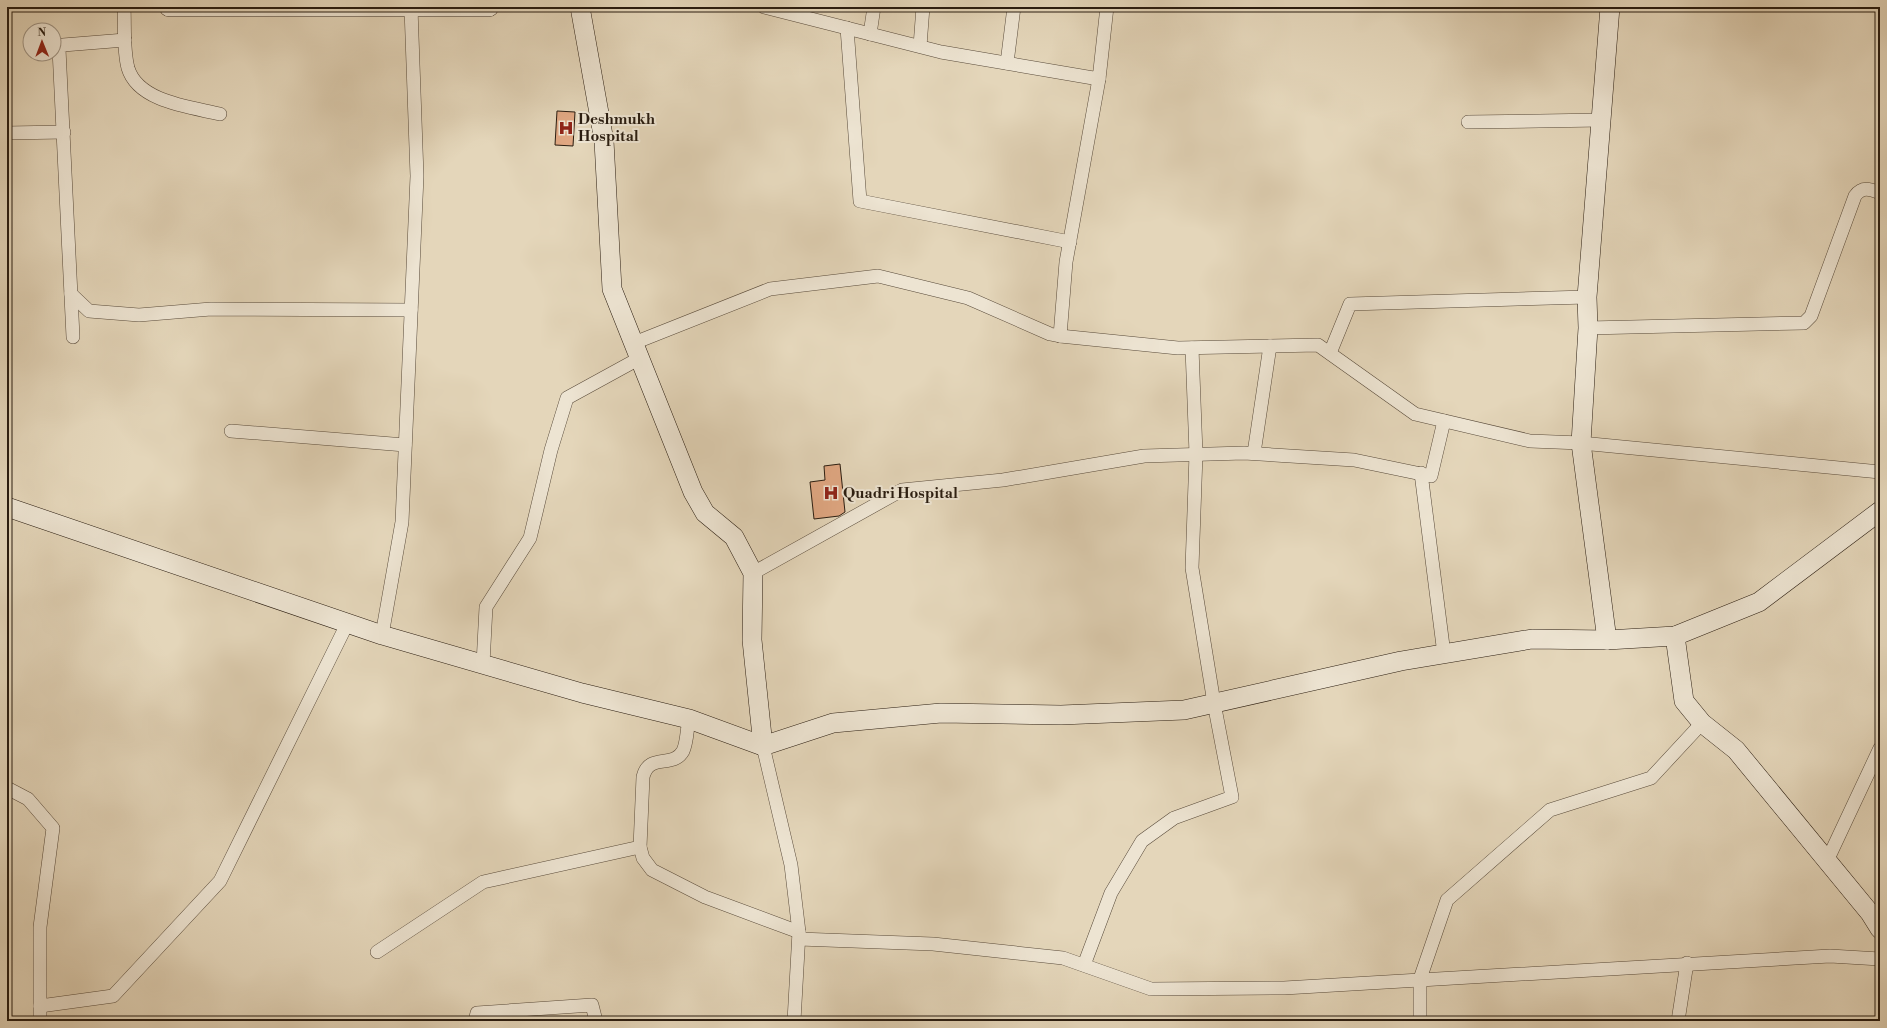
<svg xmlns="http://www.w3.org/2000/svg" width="1887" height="1028" viewBox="0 0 1887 1028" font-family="'Libre Bodoni',serif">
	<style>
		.building { fill: #e0a782; stroke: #291c10 }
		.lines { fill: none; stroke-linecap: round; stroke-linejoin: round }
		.street-casing { stroke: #584a3a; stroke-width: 14 }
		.secondary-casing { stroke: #291c10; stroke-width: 20 }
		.street { stroke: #ede4d2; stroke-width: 13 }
		.secondary { stroke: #ede4d2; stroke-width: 19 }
		.labels { text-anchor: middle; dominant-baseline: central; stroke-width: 4; stroke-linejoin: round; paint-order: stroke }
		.poi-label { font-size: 15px; font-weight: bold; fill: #291c10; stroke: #ede4d2; text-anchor: start }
	</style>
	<rect width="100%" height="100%" fill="#e4d6ba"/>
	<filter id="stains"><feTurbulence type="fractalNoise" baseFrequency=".005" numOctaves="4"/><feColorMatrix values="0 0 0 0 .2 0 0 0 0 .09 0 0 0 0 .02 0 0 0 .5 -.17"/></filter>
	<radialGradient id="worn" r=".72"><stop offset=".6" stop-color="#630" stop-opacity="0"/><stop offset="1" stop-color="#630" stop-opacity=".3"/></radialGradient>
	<!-- building -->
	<g class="building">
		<polygon points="557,111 575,112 573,146 555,145"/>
		<polygon points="840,464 845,512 839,516 814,519 810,482 825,480 824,466"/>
	</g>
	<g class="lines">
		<!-- street casing -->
		<g class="street-casing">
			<g id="street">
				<path d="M124,7C125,26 123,49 128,68C138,102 191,107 220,114"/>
				<polyline points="764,7 941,52 1099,79 1107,7"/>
				<polyline points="847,28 860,201 1070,242"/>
				<polyline points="870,34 874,7"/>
				<polyline points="920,46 923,7"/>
				<polyline points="1007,63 1014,7"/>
				<polyline points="1468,122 1601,120"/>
				<polyline points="7,133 64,132"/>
				<polyline points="71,294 89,311 139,315 211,309 411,310"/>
				<path d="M1588,328L1804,323L1811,316L1855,196C1862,186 1870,189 1880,193"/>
				<polyline points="1060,336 1066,262 1099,79"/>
				<polyline points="73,337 59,49 63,45 125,40"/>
				<polyline points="634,343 770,289 878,276 968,298 1050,334 1060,336 1178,348 1318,345 1415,414 1530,441 1581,443 1880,472"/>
				<polyline points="1330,353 1350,304 1587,297"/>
				<polyline points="231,431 405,445"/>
				<polyline points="1254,453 1270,346"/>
				<polyline points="1421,473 1444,654"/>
				<polyline points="753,573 902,490 1003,480 1144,456 1244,453 1354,460 1431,476 1444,421"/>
				<polyline points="382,635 402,522 417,176 411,8"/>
				<polyline points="483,664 486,607 530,538 551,450 567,398 640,358"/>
				<path d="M689,719C687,729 687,743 683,751C673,769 649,752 643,777L640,847L643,858L652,870L705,897L799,932"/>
				<polyline points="763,746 791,865 799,932 794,1021"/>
				<polyline points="7,788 28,799 53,828 40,927 40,1021"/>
				<polyline points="1827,861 1880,748"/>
				<polyline points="799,939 933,944 1063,958 1151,989 1284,988 1830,956 1880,959"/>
				<polyline points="377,952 483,882 640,847"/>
				<polyline points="1084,965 1111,893 1142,841 1174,818 1232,797 1214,703 1192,568 1196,454 1192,348"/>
				<polyline points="40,1006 113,996 220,881 347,624"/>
				<polyline points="475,1021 477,1013 592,1005 596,1021"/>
				<polyline points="1420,1021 1420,979 1447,900 1550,810 1651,778 1702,723"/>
				<polyline points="1678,1021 1687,963"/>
			</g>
		</g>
		<!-- secondary casing -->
		<g class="secondary-casing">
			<g id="secondary">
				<polyline points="169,7 489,7"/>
				<polyline points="580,7 604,141 612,289 693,492 705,513 734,537 753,573 752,640 763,746"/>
				<polyline points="7,507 382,635 582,693 689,719 763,746 833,723 941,713 1061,715 1184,710 1401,661 1532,639 1607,640 1675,636 1759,602 1880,511"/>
				<polyline points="1675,636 1684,701 1702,723 1736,750 1870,913 1880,929"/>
				<polyline points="1607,640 1581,443 1588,328 1587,297 1610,7"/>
			</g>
		</g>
		<!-- street -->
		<use href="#street" class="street"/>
		<!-- secondary -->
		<use href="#secondary" class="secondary"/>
	</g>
	<!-- icons -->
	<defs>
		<g id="hospital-bare" transform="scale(1.2)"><path d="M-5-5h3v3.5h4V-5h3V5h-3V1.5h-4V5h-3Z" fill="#8f2418" stroke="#ede4d2" stroke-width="2.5" paint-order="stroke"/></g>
	</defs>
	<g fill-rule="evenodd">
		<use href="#hospital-bare" x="566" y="128"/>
		<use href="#hospital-bare" x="831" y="493"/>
	</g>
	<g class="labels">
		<!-- poi labels -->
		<g class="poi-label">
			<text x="578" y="119">Deshmukh<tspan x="578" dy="17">Hospital</tspan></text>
			<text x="843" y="493">Quadri Hospital</text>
		</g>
	</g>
	<!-- margin -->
	<rect width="1887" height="1028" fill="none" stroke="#e4d6ba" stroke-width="24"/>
	<rect x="8" y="8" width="1871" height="1012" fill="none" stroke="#291c10" stroke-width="2"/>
	<rect x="12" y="12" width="1863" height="1004" fill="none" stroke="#291c10"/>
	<!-- north arrow -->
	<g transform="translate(42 42) rotate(359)"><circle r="19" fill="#ede4d2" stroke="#9f9484"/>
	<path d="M0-3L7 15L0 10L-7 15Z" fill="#8f2418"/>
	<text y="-6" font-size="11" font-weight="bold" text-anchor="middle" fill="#291c10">N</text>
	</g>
	<rect width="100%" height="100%" filter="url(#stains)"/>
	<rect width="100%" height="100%" fill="url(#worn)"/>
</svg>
